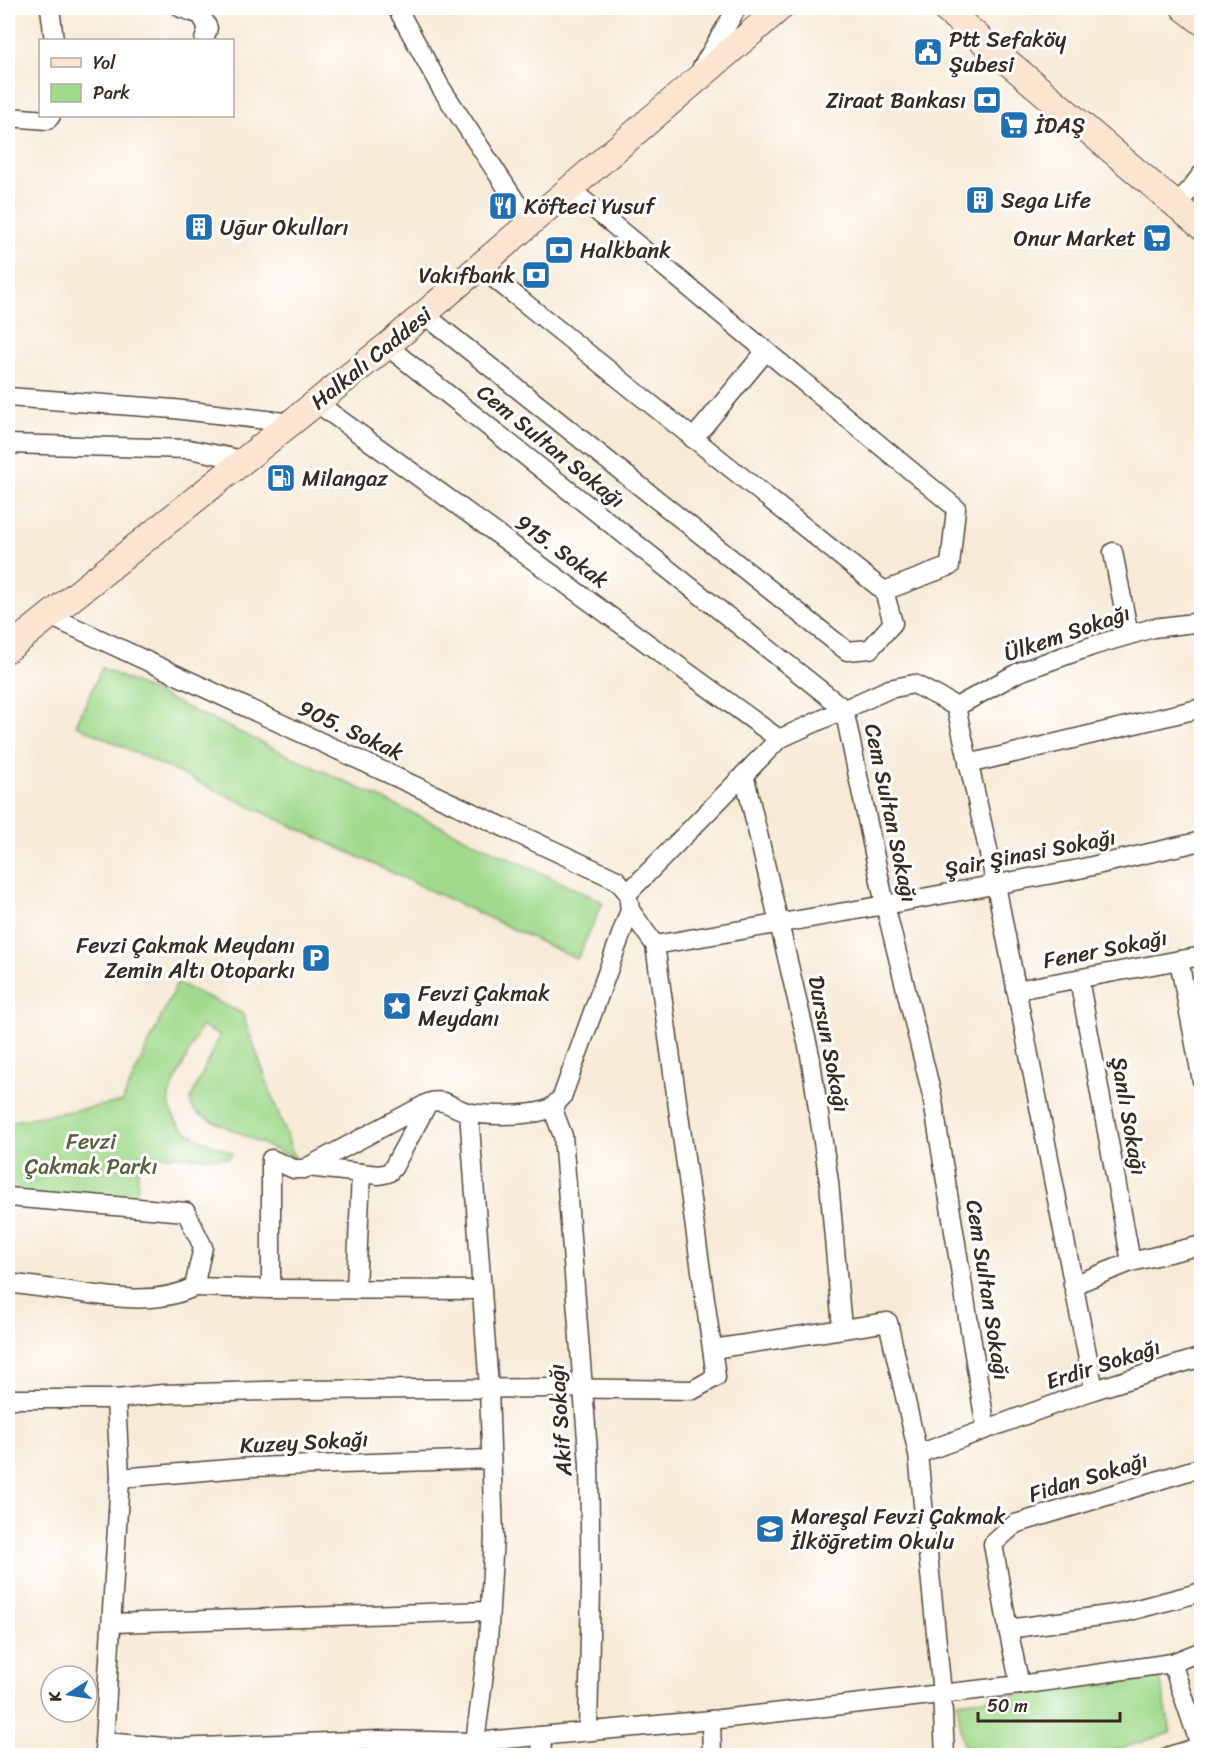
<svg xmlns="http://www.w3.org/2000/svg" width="1209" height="1763" viewBox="0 0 1209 1763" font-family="Sriracha,sans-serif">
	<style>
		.green { fill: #a1da8d; stroke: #6e8256; stroke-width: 1.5 }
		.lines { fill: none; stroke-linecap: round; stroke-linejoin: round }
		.street-casing { stroke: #57473a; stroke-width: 21 }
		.secondary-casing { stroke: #57473a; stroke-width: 28 }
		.street { stroke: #fff; stroke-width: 18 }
		.secondary { stroke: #fce5d0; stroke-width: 26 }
		.labels { text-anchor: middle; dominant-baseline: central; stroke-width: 6; stroke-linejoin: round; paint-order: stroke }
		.poi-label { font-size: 22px; fill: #3b2a1e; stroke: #fff; text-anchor: start }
		.street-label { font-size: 22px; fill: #3b2a1e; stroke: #fff }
		.park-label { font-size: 22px; fill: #5a5f3f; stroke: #fff }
	</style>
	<rect width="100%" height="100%" fill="#fff"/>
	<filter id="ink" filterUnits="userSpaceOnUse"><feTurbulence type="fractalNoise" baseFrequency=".0167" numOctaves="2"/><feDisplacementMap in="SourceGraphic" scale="12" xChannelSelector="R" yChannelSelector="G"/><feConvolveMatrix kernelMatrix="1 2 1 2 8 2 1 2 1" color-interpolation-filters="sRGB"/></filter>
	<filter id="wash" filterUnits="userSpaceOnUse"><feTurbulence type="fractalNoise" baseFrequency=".008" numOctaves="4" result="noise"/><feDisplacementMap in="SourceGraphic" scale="24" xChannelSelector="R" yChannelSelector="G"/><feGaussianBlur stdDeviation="1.35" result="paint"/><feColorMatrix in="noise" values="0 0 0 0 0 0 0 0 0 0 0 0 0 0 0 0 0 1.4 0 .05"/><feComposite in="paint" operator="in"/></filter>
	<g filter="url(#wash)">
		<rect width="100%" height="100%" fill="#f7ead7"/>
		<!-- green -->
		<g class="green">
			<polygon points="102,668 603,902 577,959 76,725"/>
			<path d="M177,983L242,1013L295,1159L198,1114C192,1109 190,1105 191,1098L220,1035L201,1026L169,1095C168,1133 203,1139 232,1153L229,1158L139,1155L137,1203L8,1192V1122L122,1102Z"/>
			<polygon points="1160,1678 1171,1733 1099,1755 965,1755 957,1702"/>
		</g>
	</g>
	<g filter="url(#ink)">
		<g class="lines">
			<!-- street casing -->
			<g class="street-casing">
				<g id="street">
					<polyline points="50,8 54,40"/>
					<polyline points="181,8 201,15 208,28 204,40"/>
					<polyline points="397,8 441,88 530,223"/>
					<polyline points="701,69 737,8"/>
					<polyline points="8,117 47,120 51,116"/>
					<polyline points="570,189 956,508 950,566 884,591"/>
					<polyline points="1177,206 1202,174"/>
					<polyline points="425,315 847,651 870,649 893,623 884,591 480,267"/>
					<polyline points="387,346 844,709 885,905 932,1095 986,1429"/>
					<polyline points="8,397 174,409 292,423"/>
					<polyline points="317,403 779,739"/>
					<polyline points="693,439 766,351"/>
					<polyline points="8,444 189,449 243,460"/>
					<polyline points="1113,552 1129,635"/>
					<polyline points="50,616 617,880 628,893"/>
					<polyline points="956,707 1019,672 1092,646 1153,628 1202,622"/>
					<polyline points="968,764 1202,708"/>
					<polyline points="744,774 810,1055 829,1182 842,1328"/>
					<polyline points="628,893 779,739 889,689 914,684 943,699 956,707 996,885 1094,1390"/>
					<polyline points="655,945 885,905 1079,869 1202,841"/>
					<polyline points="1179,960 1202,1081"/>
					<polyline points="1079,979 1131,1262"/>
					<polyline points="1016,990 1202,956"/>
					<polyline points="552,1107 563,1136 589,1464 591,1587 588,1731"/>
					<polyline points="469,1112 489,1388 494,1537 488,1643 475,1742"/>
					<polyline points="308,1167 379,1175 388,1173 393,1168 428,1103"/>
					<path d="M8,1197L186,1212L203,1247L194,1287C157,1305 115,1298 76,1292C53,1289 30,1286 8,1283"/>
					<polyline points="1073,1285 1131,1262 1202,1245"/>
					<polyline points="194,1287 271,1289 482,1290"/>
					<path d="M271,1289V1159L294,1169H304L428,1103C443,1097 453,1108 467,1112C484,1116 537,1117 552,1107C555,1105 559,1100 562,1097L630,910L629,902"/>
					<polyline points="356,1289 361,1173"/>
					<polyline points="713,1349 888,1322 918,1454 942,1693 945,1756"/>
					<polyline points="8,1399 116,1399 120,1478 104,1742 106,1756"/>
					<polyline points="116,1399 163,1394 301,1390 551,1388 693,1390 716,1377 655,945 630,910"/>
					<polyline points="918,1454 1094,1390 1202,1357"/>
					<polyline points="120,1478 253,1467 491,1459"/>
					<polyline points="112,1623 489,1611"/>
					<polyline points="1008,1629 1122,1613 1202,1592"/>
					<polyline points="1172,1663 1202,1751"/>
					<polyline points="1020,1685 1008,1629 993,1544 1015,1524 1202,1467"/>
					<polyline points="711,1720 712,1756"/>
					<polyline points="541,1736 542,1756"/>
					<polyline points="104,1742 177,1748 379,1740 475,1742 711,1720 1020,1685 1172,1663 1202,1651"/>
					<polyline points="1169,1756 1202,1746"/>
				</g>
			</g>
			<!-- secondary casing -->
			<g class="secondary-casing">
				<g id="secondary">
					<polyline points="944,8 1202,227"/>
					<polyline points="1184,8 1202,22"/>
					<polyline points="8,649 387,346 780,8"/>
				</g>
			</g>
			<!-- street -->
			<use href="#street" class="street"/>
			<!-- secondary -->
			<use href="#secondary" class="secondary"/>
		</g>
	</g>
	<!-- icons -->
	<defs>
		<g id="civic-square" transform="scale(1.5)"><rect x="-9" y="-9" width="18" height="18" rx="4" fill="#1f6fb2" stroke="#fff"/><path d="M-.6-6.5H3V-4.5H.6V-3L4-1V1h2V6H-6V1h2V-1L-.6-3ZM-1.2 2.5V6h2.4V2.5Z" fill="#fff"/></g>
		<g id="bank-square" transform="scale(1.5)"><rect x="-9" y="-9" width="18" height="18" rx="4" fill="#1f6fb2" stroke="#fff"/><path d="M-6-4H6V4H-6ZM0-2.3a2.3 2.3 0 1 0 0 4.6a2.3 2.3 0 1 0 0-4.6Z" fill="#fff"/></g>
		<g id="supermarket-square" transform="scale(1.5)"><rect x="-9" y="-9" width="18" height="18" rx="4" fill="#1f6fb2" stroke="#fff"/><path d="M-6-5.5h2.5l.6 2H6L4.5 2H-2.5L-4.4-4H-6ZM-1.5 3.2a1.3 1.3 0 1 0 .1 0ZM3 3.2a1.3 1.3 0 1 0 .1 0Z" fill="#fff"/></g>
		<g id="building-square" transform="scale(1.5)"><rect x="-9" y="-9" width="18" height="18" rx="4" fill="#1f6fb2" stroke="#fff"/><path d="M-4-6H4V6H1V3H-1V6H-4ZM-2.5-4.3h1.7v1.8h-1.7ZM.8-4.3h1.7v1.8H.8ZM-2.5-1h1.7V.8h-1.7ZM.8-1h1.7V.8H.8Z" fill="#fff"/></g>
		<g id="restaurant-square" transform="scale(1.5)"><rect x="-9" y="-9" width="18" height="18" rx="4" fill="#1f6fb2" stroke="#fff"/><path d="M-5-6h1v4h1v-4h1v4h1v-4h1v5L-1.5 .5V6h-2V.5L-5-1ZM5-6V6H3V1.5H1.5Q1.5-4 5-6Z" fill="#fff"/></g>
		<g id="fuel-square" transform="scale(1.5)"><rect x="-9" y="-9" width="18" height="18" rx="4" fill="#1f6fb2" stroke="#fff"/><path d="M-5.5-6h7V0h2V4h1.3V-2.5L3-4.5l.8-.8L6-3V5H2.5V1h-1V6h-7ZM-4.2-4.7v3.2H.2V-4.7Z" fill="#fff"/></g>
		<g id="parking-square" transform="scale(1.5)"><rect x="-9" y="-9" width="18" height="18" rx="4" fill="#1f6fb2" stroke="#fff"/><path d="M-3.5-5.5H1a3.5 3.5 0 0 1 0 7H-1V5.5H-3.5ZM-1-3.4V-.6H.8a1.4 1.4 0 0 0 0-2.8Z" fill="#fff"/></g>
		<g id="sight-square" transform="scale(1.5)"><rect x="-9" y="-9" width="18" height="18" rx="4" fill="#1f6fb2" stroke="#fff"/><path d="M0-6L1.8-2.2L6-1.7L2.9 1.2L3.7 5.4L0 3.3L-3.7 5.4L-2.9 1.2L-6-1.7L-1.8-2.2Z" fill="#fff"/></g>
		<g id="school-square" transform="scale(1.5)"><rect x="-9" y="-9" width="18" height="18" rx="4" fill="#1f6fb2" stroke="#fff"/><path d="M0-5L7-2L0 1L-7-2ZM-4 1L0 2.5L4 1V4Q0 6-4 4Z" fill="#fff"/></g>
	</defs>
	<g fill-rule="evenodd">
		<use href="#civic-square" x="928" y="52"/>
		<use href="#bank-square" x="987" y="100"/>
		<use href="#supermarket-square" x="1014" y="125"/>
		<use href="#building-square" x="980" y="200"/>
		<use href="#restaurant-square" x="503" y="206"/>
		<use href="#building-square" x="199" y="227"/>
		<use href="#supermarket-square" x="1157" y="238"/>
		<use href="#bank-square" x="559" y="250"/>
		<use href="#bank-square" x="536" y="275"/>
		<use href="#fuel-square" x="281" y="478"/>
		<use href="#parking-square" x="316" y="958"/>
		<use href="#sight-square" x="397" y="1006"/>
		<use href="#school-square" x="770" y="1529"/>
	</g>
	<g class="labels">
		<!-- poi labels -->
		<g class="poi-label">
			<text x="949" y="39">Ptt Sefaköy<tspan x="949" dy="25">Şubesi</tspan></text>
			<text x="966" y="100" text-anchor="end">Ziraat Bankası</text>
			<text x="1035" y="125">İDAŞ</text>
			<text x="1001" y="200">Sega Life</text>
			<text x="524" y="206">Köfteci Yusuf</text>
			<text x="220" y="227">Uğur Okulları</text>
			<text x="1136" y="238" text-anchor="end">Onur Market</text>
			<text x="580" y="250">Halkbank</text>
			<text x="515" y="275" text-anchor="end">Vakıfbank</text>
			<text x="302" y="478">Milangaz</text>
			<text x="295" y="945" text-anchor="end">Fevzi Çakmak Meydanı<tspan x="295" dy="25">Zemin Altı Otoparkı</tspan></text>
			<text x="418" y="993">Fevzi Çakmak<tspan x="418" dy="25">Meydanı</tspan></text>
			<text x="791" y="1516">Mareşal Fevzi Çakmak<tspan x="791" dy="25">İlköğretim Okulu</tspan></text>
		</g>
		<!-- street labels -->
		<g class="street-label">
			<text transform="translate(371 358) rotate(-39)">Halkalı Caddesi</text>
			<text transform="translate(551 446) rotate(39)">Cem Sultan Sokağı</text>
			<text transform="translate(562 551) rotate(36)">915. Sokak</text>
			<text transform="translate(1067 633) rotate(-19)">Ülkem Sokağı</text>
			<text transform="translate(351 730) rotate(25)">905. Sokak</text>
			<text transform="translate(891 813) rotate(78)">Cem Sultan Sokağı</text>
			<text transform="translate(1030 853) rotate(-11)">Şair Şinasi Sokağı</text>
			<text transform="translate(1105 949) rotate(-11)">Fener Sokağı</text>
			<text transform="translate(829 1044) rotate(79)">Dursun Sokağı</text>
			<text transform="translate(1129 1116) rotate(80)">Şanlı Sokağı</text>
			<text transform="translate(988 1290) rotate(81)">Cem Sultan Sokağı</text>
			<text transform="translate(1103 1364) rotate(-18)">Erdir Sokağı</text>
			<text transform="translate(560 1420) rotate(-94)">Akif Sokağı</text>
			<text transform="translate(304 1442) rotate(-3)">Kuzey Sokağı</text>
			<text transform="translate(1088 1477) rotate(-17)">Fidan Sokağı</text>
		</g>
		<!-- park labels -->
		<g class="park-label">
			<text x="91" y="1141">Fevzi<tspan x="91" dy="25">Çakmak Parkı</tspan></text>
		</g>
	</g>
	<!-- margin -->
	<rect width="1209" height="1763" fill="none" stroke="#fff" stroke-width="30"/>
	<!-- legend -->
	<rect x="39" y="39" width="195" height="78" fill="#ffffff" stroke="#b1aaa5" stroke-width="1.5"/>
	<rect x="51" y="58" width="30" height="9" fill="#fce5d0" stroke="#b1aaa5" stroke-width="1.5"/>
	<text x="93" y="69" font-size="18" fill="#3b2a1e">Yol</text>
	<rect x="51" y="84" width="30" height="18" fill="#a1da8d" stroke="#b1aaa5" stroke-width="1.5"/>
	<text x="93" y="99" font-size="18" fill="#3b2a1e">Park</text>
	<!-- north arrow -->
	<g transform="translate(69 1694) rotate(258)"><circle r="28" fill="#ffffff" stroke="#b1aaa5" stroke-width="1.5"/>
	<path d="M0-4.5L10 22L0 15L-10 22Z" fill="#1f6fb2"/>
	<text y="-9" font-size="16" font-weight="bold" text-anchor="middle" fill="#3b2a1e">K</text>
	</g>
	<!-- scale -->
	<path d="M978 1712v9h142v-9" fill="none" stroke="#3b2a1e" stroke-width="3"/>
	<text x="987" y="1712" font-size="18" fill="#3b2a1e" stroke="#ffffff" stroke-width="4.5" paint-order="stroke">50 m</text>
</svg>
